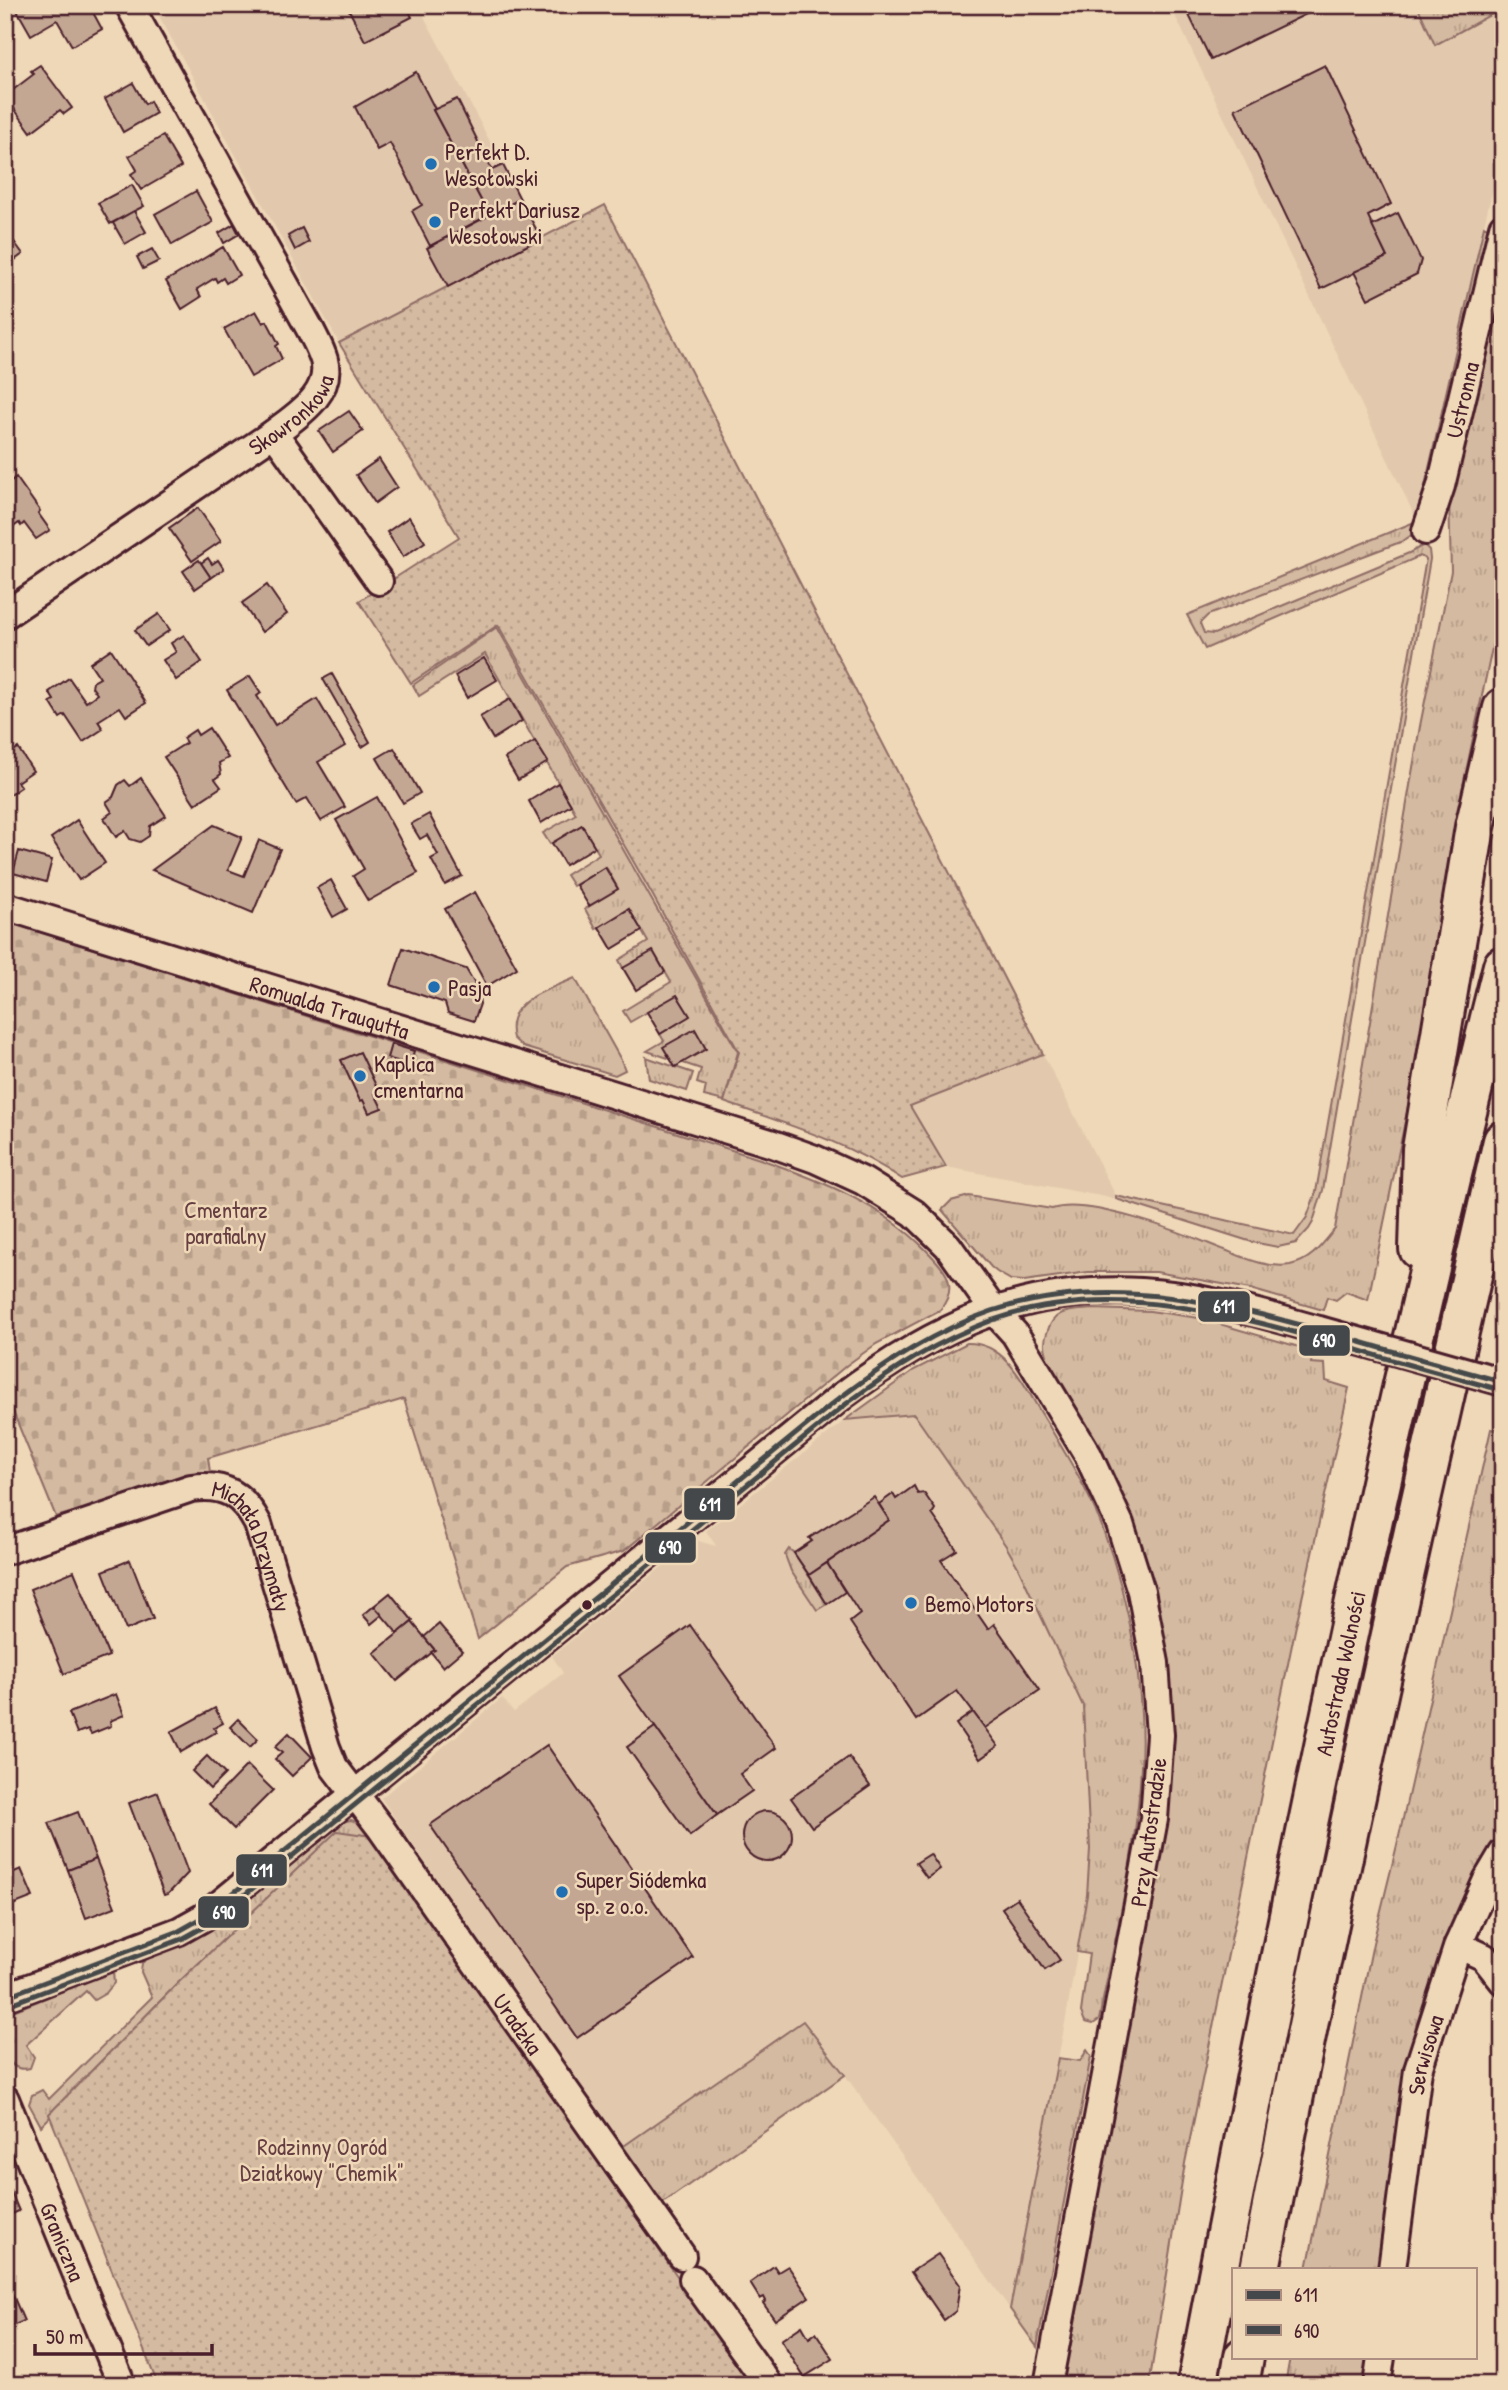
<svg xmlns="http://www.w3.org/2000/svg" width="1508" height="2390" viewBox="0 0 1508 2390" font-family="'Patrick Hand',sans-serif">
	<style>
		.built { fill: #e2c9ad }
		.grass { fill: url(#grass-tufts); stroke: #8f6c66; stroke-width: 2 }
		.cemetery { fill: url(#cemetery-stones); stroke: #8f6c66; stroke-width: 2 }
		.park { fill: url(#park-dots); stroke: #8f6c66; stroke-width: 2 }
		.building { fill: #c3a793; stroke: #4a1f2b; stroke-width: 2 }
		.lines { fill: none; stroke-linecap: round; stroke-linejoin: round }
		.minor-casing { stroke: #4a1f2b; stroke-width: 32 }
		.highway-casing { stroke: #4a1f2b; stroke-width: 44 }
		.minor { stroke: #efd8b8; stroke-width: 26 }
		.highway { stroke: #efd8b8; stroke-width: 38 }
		.minor-bridge-casing { stroke: #4a1f2b; stroke-width: 32; stroke-linecap: butt }
		.minor-bridge { stroke: #efd8b8; stroke-width: 26 }
		.bus-1-casing { stroke: #efd8b8; stroke-width: 10 }
		.bus-2-casing { stroke: #efd8b8; stroke-width: 10 }
		.bus-1 { stroke: #45484a; stroke-width: 5 }
		.bus-2 { stroke: #45484a; stroke-width: 5 }
		.poi-dot { fill: #1f6fb2; stroke: #efd8b8; stroke-width: 2.5 }
		.bus-dot { fill: #4a1f2b; stroke: #efd8b8; stroke-width: 2.5 }
		.labels { text-anchor: middle; dominant-baseline: central; stroke-width: 5; stroke-linejoin: round; paint-order: stroke }
		.poi-label { font-size: 23px; fill: #4a1f2b; stroke: #efd8b8; text-anchor: start }
		.street-label { font-size: 23px; fill: #4a1f2b; stroke: #efd8b8 }
		.park-label { font-size: 23px; fill: #663e42; stroke: #efd8b8 }
		.line-badge { stroke: #efd8b8; stroke-width: 2.5 }
		.badge-label { font-size: 19px; text-anchor: middle; font-weight: bold; fill: #fff }
	</style>
	<defs>
		<pattern id="grass-tufts" width="24" height="20" patternUnits="userSpaceOnUse" patternTransform="scale(1.75)"><rect width="24" height="20" fill="#d4baa0"/><path d="M3 7l-1-3M5 7V3M7 7l1-3M15 17l-1-3M17 17v-4M19 17l1-3" fill="none" stroke="#b89f8a"/></pattern>
		<pattern id="cemetery-stones" width="16" height="16" patternUnits="userSpaceOnUse" patternTransform="scale(1.75)"><rect width="16" height="16" fill="#d4baa0"/><path d="M2 7V4a2 2 0 0 1 4 0v3zM10 15v-3a2 2 0 0 1 4 0v3z" fill="#b89f8a"/></pattern>
		<pattern id="park-dots" width="8" height="8" patternUnits="userSpaceOnUse" patternTransform="scale(1.75)"><rect width="8" height="8" fill="#d4baa0"/><path d="M2 2h.1M6 6h.1" fill="none" stroke="#b89f8a" stroke-width="1.8" stroke-linecap="round"/></pattern>
	</defs>
	<rect width="100%" height="100%" fill="#efd8b8"/>
	<filter id="ink" filterUnits="userSpaceOnUse"><feTurbulence type="fractalNoise" baseFrequency=".0143" numOctaves="2"/><feDisplacementMap in="SourceGraphic" scale="14" xChannelSelector="R" yChannelSelector="G"/><feConvolveMatrix kernelMatrix="1 2 1 2 8 2 1 2 1" color-interpolation-filters="sRGB"/></filter>
	<g filter="url(#ink)">
		<!-- built -->
		<g class="built">
			<polygon points="153,5 418,5 541,238 339,343"/>
			<polygon points="1170,5 1417,5 1435,45 1503,8 1503,153 1488,208 1417,521"/>
			<polygon points="1043,1054 1116,1196 1116,1199 946,1167 910,1106"/>
			<polygon points="914,1414 1006,1546 1018,1567 1083,1706 1090,1849 1087,1895 1066,2018 1010,2309 845,2075 803,2021 621,2148 381,1798 502,1698 514,1712 563,1673 552,1656 695,1540 716,1546 706,1531 845,1420"/>
		</g>
		<!-- grass -->
		<g class="grass">
			<polygon points="1417,5 1503,5 1503,8 1435,45"/>
			<polygon points="1484,226 1493,231 1425,514 1413,534 1403,541 1208,615 1200,623 1204,633 1214,634 1409,553 1424,545 1429,550 1430,559 1323,1190 1313,1222 1309,1229 1296,1243 1278,1247 1252,1242 1116,1199 1116,1196 1294,1235 1307,1217 1316,1192 1426,559 1420,556 1205,649 1187,615 1417,521"/>
			<path d="M1503,265V596L1460,800L1407,1112L1368,1300L1346,1292L1336,1300L1327,1297L1323,1310L1250,1289L1156,1272H1088L1024,1281L1011,1280L997,1272L991,1267L942,1210L951,1201L969,1196L1052,1209C1088,1197 1181,1232 1217,1247C1239,1255 1265,1269 1290,1265C1311,1261 1322,1245 1335,1229L1420,726L1451,571L1449,497Z"/>
			<polygon points="497,627 738,1052 724,1101 704,1096 706,1086 697,1083 701,1069 647,1051 664,1041 660,1034 689,1016 677,995 630,1022 623,1011 671,982 653,951 623,968 619,960 648,942 629,909 596,929 585,909 618,889 606,867 573,886 566,875 599,854 582,826 550,844 543,833 576,814 485,654 419,696 413,685"/>
			<path d="M575,978L621,1060L625,1070L615,1075L523,1047L513,1038C503,1000 549,990 575,978Z"/>
			<polygon points="646,1057 693,1073 687,1091 649,1079"/>
			<path d="M1093,1309L1150,1311L1199,1318L1313,1351L1311,1363L1325,1364L1326,1381L1349,1388L1295,1630L1185,2163L1149,2385H1060L1169,1682L1041,1358L1047,1355C1044,1347 1044,1341 1047,1333C1054,1308 1071,1311 1093,1309Z"/>
			<path d="M967,1343C1007,1342 1025,1387 1043,1416C1064,1451 1086,1486 1101,1524C1132,1606 1147,1696 1140,1784C1134,1863 1114,1942 1099,2020L1093,2024L1085,2022L1081,2012L1089,1954L1077,1952L1087,1895L1090,1849L1083,1706L1018,1567L1006,1546L914,1414L845,1420L914,1370Z"/>
			<polygon points="1491,1429 1503,1432 1503,1831 1489,1855 1394,2158 1379,2269 1307,2269 1373,1943 1397,1845"/>
			<polygon points="789,1549 794,1553 827,1604 817,1610 791,1571 785,1555"/>
			<path d="M351,1820L362,1824L371,1836L337,1832L180,1981L49,2114L50,2117L41,2126L29,2104L32,2095L42,2090L49,2099L152,1997L141,1972L142,1963C161,1947 189,1944 209,1931L341,1822Z"/>
			<path d="M113,1971L114,1983L106,1993L94,2000L86,1991L26,2045L34,2057L30,2068C0,2075 5,2035 5,2016L8,2013Z"/>
			<polygon points="803,2021 845,2075 663,2203 621,2148"/>
			<polygon points="1087,2050 1091,2056 1037,2347 1010,2309 1058,2058 1080,2061"/>
			<polygon points="1290,2357 1368,2357 1365,2385 1285,2385"/>
		</g>
		<!-- cemetery -->
		<path class="cemetery" d="M5,921L760,1159C820,1180 881,1204 926,1250C945,1269 960,1285 940,1310L876,1344L847,1365L624,1551L567,1567L478,1639L404,1399L208,1458L210,1472L56,1517L5,1392Z"/>
		<!-- park -->
		<g class="park">
			<path d="M605,205L1043,1054L910,1106L946,1167L902,1179C848,1142 786,1124 724,1102L739,1052L652,894L498,625L411,683L359,601L459,537L339,343Z"/>
			<polygon points="337,1831 371,1836 753,2385 158,2385 49,2114 180,1981"/>
		</g>
		<!-- building -->
		<g class="building">
			<polygon points="14,5 89,5 102,29 72,46 57,20 31,35"/>
			<polygon points="357,5 406,5 412,17 365,41 349,10"/>
			<polygon points="1184,5 1325,5 1211,60"/>
			<polygon points="40,65 72,108 64,114 60,110 31,132 5,96 34,74 31,71"/>
			<polygon points="1325,65 1391,204 1368,216 1387,257 1321,289 1235,109"/>
			<polygon points="416,72 435,109 433,110 489,215 430,246 412,211 422,205 390,143 377,150 355,107"/>
			<polygon points="133,83 145,104 150,101 156,113 123,132 105,99"/>
			<polygon points="457,99 492,170 503,165 520,199 489,215 433,110"/>
			<polygon points="163,136 181,167 141,190 131,174 137,170 129,156"/>
			<polygon points="132,185 144,206 110,224 98,203"/>
			<polygon points="196,191 213,222 172,245 155,214"/>
			<polygon points="520,199 541,238 448,287 427,248"/>
			<polygon points="134,211 146,232 125,244 113,223"/>
			<polygon points="1398,213 1421,260 1417,274 1368,299 1354,272 1387,257 1372,226"/>
			<polygon points="234,224 239,234 224,243 219,233"/>
			<polygon points="302,228 309,242 295,250 288,236"/>
			<polygon points="5,229 23,254 5,267"/>
			<polygon points="223,247 239,275 226,283 223,278 217,282 215,278 197,289 201,297 182,309 166,281"/>
			<polygon points="152,249 159,261 143,269 137,257"/>
			<polygon points="256,311 263,323 267,321 279,344 276,346 282,359 251,377 224,329"/>
			<polygon points="349,411 363,431 333,452 319,431"/>
			<polygon points="379,459 397,487 375,503 356,475"/>
			<polygon points="16,477 40,511 38,513 50,530 36,539 24,523 21,526 19,523 5,533 5,486"/>
			<polygon points="198,508 221,541 192,561 169,528"/>
			<polygon points="409,517 425,542 403,557 387,532"/>
			<polygon points="208,558 212,564 218,560 224,569 211,578 201,563"/>
			<polygon points="199,560 211,578 195,589 183,571"/>
			<polygon points="267,585 287,614 262,632 242,603"/>
			<polygon points="159,614 170,630 146,646 135,630"/>
			<polygon points="184,635 202,662 176,680 163,660 176,652 171,643"/>
			<polygon points="111,649 146,703 126,716 120,707 98,721 103,729 83,742 65,715 60,718 50,702 54,700 49,692 69,678 86,702 97,694 92,687 93,682 100,678 90,663"/>
			<polygon points="484,658 497,680 467,698 455,676"/>
			<polygon points="332,674 370,742 362,747 323,679"/>
			<polygon points="250,676 261,693 257,696 275,725 317,699 345,746 318,762 345,807 321,821 307,798 296,804 227,690"/>
			<polygon points="510,699 522,721 493,739 480,717"/>
			<polygon points="209,728 228,758 219,763 221,774 215,779 221,787 195,804 164,757 186,743 183,738 195,730 198,735"/>
			<polygon points="535,741 548,762 518,780 505,758"/>
			<polygon points="18,748 33,771 17,782 21,787 5,798 5,757"/>
			<polygon points="394,748 420,793 403,803 377,758"/>
			<polygon points="141,778 166,816 150,826 149,836 140,842 130,839 125,831 116,837 104,818 112,812 106,802 113,797 118,785 125,780 130,786"/>
			<polygon points="558,783 571,805 541,823 529,801"/>
			<polygon points="377,797 418,873 368,901 353,876 364,869 336,820"/>
			<polygon points="429,814 462,876 445,885 431,859 438,855 427,835 420,839 411,824"/>
			<polygon points="77,820 105,863 79,880 51,838"/>
			<polygon points="214,825 242,837 228,870 244,876 259,840 280,849 253,913 152,870"/>
			<polygon points="582,825 595,847 565,865 552,843"/>
			<polygon points="19,851 52,860 46,882 13,873"/>
			<polygon points="605,867 618,889 589,906 576,885"/>
			<polygon points="331,880 347,909 333,917 317,888"/>
			<polygon points="475,892 517,968 487,986 445,909"/>
			<polygon points="629,909 642,931 612,949 599,927"/>
			<polygon points="403,948 466,969 475,984 474,992 478,992 480,1004 474,1021 448,1013 445,1003 391,985"/>
			<polygon points="653,951 665,972 636,990 623,968"/>
			<polygon points="677,995 690,1016 660,1034 647,1012"/>
			<polygon points="695,1029 706,1049 675,1067 663,1047"/>
			<polygon points="391,1044 414,1051 410,1065 387,1058"/>
			<polygon points="360,1052 379,1092 375,1094 382,1108 369,1113 363,1100 360,1101 341,1060"/>
			<polygon points="914,1486 918,1494 924,1493 935,1509 932,1514 957,1550 941,1560 988,1629 994,1624 1040,1690 985,1728 957,1691 916,1720 850,1622 860,1614 827,1563 889,1520 879,1504 893,1494 896,1499"/>
			<polygon points="874,1497 889,1520 809,1575 794,1553 812,1541 809,1538"/>
			<polygon points="130,1560 153,1619 126,1630 103,1571"/>
			<polygon points="827,1563 845,1592 827,1604 809,1575"/>
			<polygon points="74,1571 109,1656 64,1674 30,1589"/>
			<polygon points="390,1593 413,1621 398,1634 374,1606"/>
			<polygon points="374,1606 382,1615 371,1624 363,1615"/>
			<polygon points="412,1622 435,1650 397,1681 374,1653"/>
			<polygon points="439,1624 462,1651 443,1667 431,1652 435,1650 424,1637"/>
			<polygon points="690,1625 776,1748 740,1774 752,1791 717,1815 619,1676"/>
			<polygon points="116,1694 124,1715 110,1721 111,1726 91,1734 88,1729 77,1733 69,1713"/>
			<polygon points="215,1708 223,1723 214,1728 216,1732 181,1752 171,1732"/>
			<polygon points="973,1712 998,1746 980,1759 956,1724"/>
			<polygon points="238,1719 258,1739 250,1747 230,1727"/>
			<polygon points="655,1727 717,1815 690,1836 627,1747"/>
			<polygon points="289,1733 312,1757 292,1776 275,1759 282,1753 275,1747"/>
			<polygon points="547,1745 693,1958 577,2038 430,1825"/>
			<polygon points="207,1756 225,1774 210,1789 192,1771"/>
			<polygon points="849,1757 870,1786 812,1827 791,1798"/>
			<polygon points="247,1765 273,1790 234,1829 209,1804"/>
			<polygon points="158,1792 188,1873 168,1894 164,1895 129,1803"/>
			<circle cx="767" cy="1836" r="25"/>
			<polygon points="78,1812 96,1859 68,1870 49,1823"/>
			<polygon points="930,1854 940,1869 927,1878 916,1863"/>
			<polygon points="96,1859 115,1907 86,1918 68,1870"/>
			<polygon points="21,1869 33,1897 5,1908 5,1876"/>
			<polygon points="1017,1898 1060,1960 1045,1970 1002,1908"/>
			<polygon points="5,2178 19,2211 5,2217"/>
			<polygon points="938,2254 960,2285 956,2311 944,2320 911,2272"/>
			<polygon points="774,2266 778,2272 788,2266 809,2297 775,2320 763,2303 766,2301 764,2297 760,2299 750,2283"/>
			<polygon points="5,2277 24,2321 5,2329"/>
			<polygon points="802,2326 809,2338 816,2333 833,2359 804,2377 781,2340"/>
		</g>
		<g class="lines">
			<!-- minor casing -->
			<g class="minor-casing">
				<g id="minor">
					<polyline points="274,433 379,581"/>
					<path id="s1" d="M1426,531L1441,486L1503,227"/>
					<path id="s2" d="M5,615L274,433C296,416 333,394 324,360C321,349 315,339 310,329L129,5"/>
					<path id="s3" d="M5,906L773,1144L815,1159L863,1181L914,1213L948,1246L994,1311L1015,1334L1088,1455L1120,1524L1141,1591L1155,1663L1160,1735L1154,1819L1048,2385"/>
					<path id="s4" d="M5,1551L191,1488C225,1483 243,1495 258,1524L326,1747L334,1767L380,1827L682,2256"/>
					<polyline points="1458,1945 1484,1957 1503,1981"/>
					<path d="M5,1997L179,1931L204,1917L841,1397C933,1328 1022,1285 1141,1292C1201,1295 1261,1314 1319,1330"/>
					<path id="s5" d="M5,2099L122,2385"/>
					<path id="s6" d="M1392,2269L1418,2070L1458,1945L1487,1880L1503,1853"/>
					<polyline points="693,2279 769,2385"/>
					<polyline points="1377,2385 1381,2357"/>
				</g>
			</g>
			<!-- highway casing -->
			<g class="highway-casing">
				<g id="highway">
					<polyline points="1419,1249 1422,1149 1475,827 1503,708"/>
					<path d="M1260,2269C1332,1891 1416,1516 1503,1141"/>
					<path id="s7" d="M1197,2385C1287,1910 1385,1435 1503,966"/>
					<polyline points="1239,2385 1244,2357"/>
				</g>
			</g>
			<!-- minor -->
			<use href="#minor" class="minor"/>
			<!-- highway -->
			<use href="#highway" class="highway"/>
			<!-- minor-bridge casing -->
			<g class="minor-bridge-casing">
				<polyline id="minor-bridge" points="1319,1330 1503,1382"/>
			</g>
			<!-- minor-bridge -->
			<use href="#minor-bridge" class="minor-bridge"/>
			<!-- bus-1 casing -->
			<g class="bus-1-casing">
				<path id="bus-1" d="M5,1997L179,1931L204,1917L841,1397C888,1362 936,1330 992,1311C1112,1272 1233,1305 1350,1339C1401,1354 1452,1368 1503,1382"/>
			</g>
			<!-- bus-2 casing -->
			<g class="bus-2-casing">
				<path id="bus-2" d="M8,2005L182,1939L209,1924L846,1404C893,1369 939,1340 993,1320C1110,1279 1233,1314 1347,1347C1398,1362 1449,1376 1501,1390"/>
			</g>
			<!-- bus-1 -->
			<use href="#bus-1" class="bus-1"/>
			<!-- bus-2 -->
			<use href="#bus-2" class="bus-2"/>
		</g>
	</g>
	<!-- markers -->
	<g class="poi-dot">
		<circle cx="431" cy="164" r="7"/>
		<circle cx="435" cy="222" r="7"/>
		<circle cx="434" cy="987" r="7"/>
		<circle cx="360" cy="1076" r="7"/>
		<circle cx="911" cy="1603" r="7"/>
		<circle cx="562" cy="1892" r="7"/>
	</g>
	<circle class="bus-dot" cx="587" cy="1605" r="6"/>
	<g class="labels">
		<!-- poi labels -->
		<g class="poi-label">
			<text x="445" y="151">Perfekt D.<tspan x="445" dy="26">Wesołowski</tspan></text>
			<text x="449" y="209">Perfekt Dariusz<tspan x="449" dy="26">Wesołowski</tspan></text>
			<text x="448" y="987">Pasja</text>
			<text x="374" y="1063">Kaplica<tspan x="374" dy="26">cmentarna</tspan></text>
			<text x="925" y="1603">Bemo Motors</text>
			<text x="576" y="1879">Super Siódemka<tspan x="576" dy="26">sp. z o.o.</tspan></text>
		</g>
		<!-- street labels -->
		<g class="street-label">
			<text stroke="none"><textPath href="#s1" startOffset="136">Ustronna</textPath></text>
			<text stroke="none"><textPath href="#s2" startOffset="350">Skowronkowa</textPath></text>
			<text stroke="none"><textPath href="#s3" startOffset="340">Romualda Traugutta</textPath></text>
			<text stroke="none"><textPath href="#s4" startOffset="294">Michała Drzymały</textPath></text>
			<text stroke="none"><textPath href="#s7" startOffset="726">Autostrada Wolności</textPath></text>
			<text transform="translate(1148 1832) rotate(-82)">Przy Autostradzie</text>
			<text stroke="none"><textPath href="#s4" startOffset="850">Uradzka</textPath></text>
			<text stroke="none"><textPath href="#s6" startOffset="217">Serwisowa</textPath></text>
			<text stroke="none"><textPath href="#s5" startOffset="154">Graniczna</textPath></text>
		</g>
		<!-- park labels -->
		<g class="park-label">
			<text x="226" y="1209">Cmentarz<tspan x="226" dy="26">parafialny</tspan></text>
			<text x="322" y="2146">Rodzinny Ogród<tspan x="322" dy="26">Działkowy "Chemik"</tspan></text>
		</g>
	</g>
	<g class="line-badge">
		<rect x="1197" y="1290" width="54" height="33" rx="7" fill="#45484a"/>
		<rect x="1298" y="1324" width="53" height="33" rx="7" fill="#45484a"/>
		<rect x="683" y="1487" width="53" height="34" rx="7" fill="#45484a"/>
		<rect x="644" y="1531" width="53" height="33" rx="7" fill="#45484a"/>
		<rect x="235" y="1853" width="53" height="34" rx="7" fill="#45484a"/>
		<rect x="197" y="1895" width="53" height="34" rx="7" fill="#45484a"/>
	</g>
	<g class="badge-label">
		<text x="1224" y="1313">611</text>
		<text x="1324" y="1347">690</text>
		<text x="710" y="1511">611</text>
		<text x="670" y="1554">690</text>
		<text x="262" y="1877">611</text>
		<text x="224" y="1919">690</text>
	</g>
	<!-- margin -->
	<rect width="1508" height="2390" fill="none" stroke="#efd8b8" stroke-width="28"/>
	<rect x="14" y="14" width="1480" height="2362" fill="none" stroke="#4a1f2b" stroke-width="2.5" filter="url(#ink)"/>
	<!-- legend -->
	<rect x="1232" y="2268" width="245" height="91" fill="#efd8b8" stroke="#ad8e80" stroke-width="2"/>
	<rect x="1246" y="2290" width="35" height="10" fill="#45484a" stroke="#ad8e80" stroke-width="2"/>
	<text x="1294" y="2302" font-size="21" fill="#4a1f2b">611</text>
	<rect x="1246" y="2325" width="35" height="10" fill="#45484a" stroke="#ad8e80" stroke-width="2"/>
	<text x="1294" y="2338" font-size="21" fill="#4a1f2b">690</text>
	<!-- scale -->
	<path d="M35 2344v10h177v-10" fill="none" stroke="#4a1f2b" stroke-width="3.5"/>
	<text x="46" y="2344" font-size="21" fill="#4a1f2b" stroke="#efd8b8" stroke-width="5" paint-order="stroke">50 m</text>
</svg>
